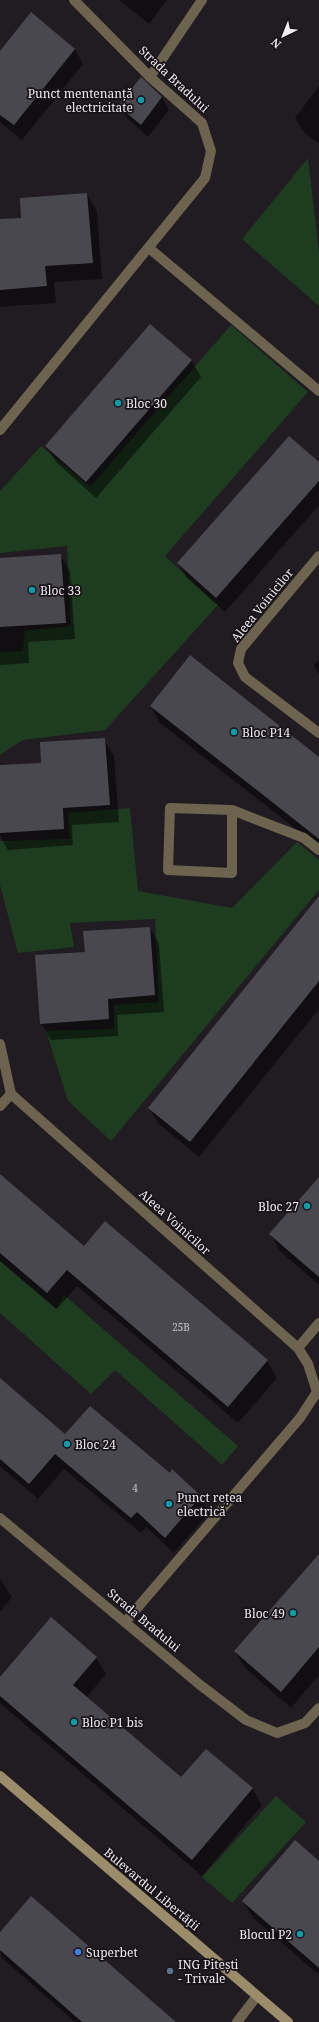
<svg xmlns="http://www.w3.org/2000/svg" width="319" height="2022" viewBox="0 0 319 2022" font-family="'Noto Serif',serif">
	<style>
		.green { fill: #1e3c1f }
		.shadow { fill: #0007 }
		.building { fill: #4a484f }
		.lines { fill: none; stroke-linecap: round; stroke-linejoin: round }
		.street { stroke: #6d644f; stroke-width: 10 }
		.secondary { stroke: #9b8d6a; stroke-width: 10 }
		.culture-dot { fill: #0f9aa8; stroke: #181318; stroke-width: 1.5 }
		.shop-dot { fill: #3f7fe0; stroke: #181318; stroke-width: 1.5 }
		.service-dot { fill: #5c6f8a; stroke: #181318; stroke-width: 1.5 }
		.labels { text-anchor: middle; dominant-baseline: central; stroke-width: 3.5; stroke-linejoin: round; paint-order: stroke }
		.number-label { font-size: 10px; fill: #c6c3c7 }
		.street-label { font-size: 12px; fill: #efecef; stroke: #181318 }
		.poi-label { font-size: 12px; fill: #efecef; stroke: #181318; text-anchor: start }
	</style>
	<rect width="100%" height="100%" fill="#211c21"/>
	<!-- green -->
	<g class="green">
		<polygon points="308,158 319,252 319,306 242,239"/>
		<polygon points="231,325 308,392 165,556 218,605 105,730 23,740 0,755 0,652 23,651 25,631 71,626 67,546 0,553 0,491 41,446 90,487"/>
		<polygon points="130,808 138,891 232,908 297,842 319,860 319,890 111,1141 68,1101 46,1031 114,1029 114,1005 159,1002 155,919 70,923 74,947 18,953 0,885 0,841 70,839 68,813"/>
		<polygon points="0,1261 56,1309 64,1295 238,1446 222,1465 115,1370 91,1394 0,1313"/>
		<polygon points="276,1796 306,1822 232,1903 202,1877"/>
	</g>
	<!-- shadow -->
	<g class="shadow">
		<polygon points="119,0 167,0 149,24"/>
		<polygon points="75,49 83,64 22,140 0,122 0,52"/>
		<polygon points="319,86 319,144 304,132 295,118"/>
		<polygon points="162,97 169,110 148,137 127,118 120,106"/>
		<polygon points="87,194 97,211 102,279 54,282 56,303 0,307 0,220 23,219"/>
		<polygon points="191,360 201,377 96,498 56,462 46,446"/>
		<polygon points="319,464 319,505 225,612 187,578 178,563"/>
		<polygon points="60,555 70,571 75,639 28,642 29,663 0,665 0,559"/>
		<polygon points="319,659 319,674 314,665"/>
		<polygon points="151,707 319,758 319,847 160,723"/>
		<polygon points="104,739 114,756 119,822 72,825 73,845 8,850 0,836 0,766 42,764"/>
		<polygon points="319,912 319,1009 199,1157 159,1124 149,1108"/>
		<polygon points="150,928 159,944 164,1012 117,1015 118,1036 51,1040 41,1023 86,952"/>
		<polygon points="319,1178 319,1285 280,1251 271,1235"/>
		<polygon points="0,1188 84,1248 267,1361 277,1378 238,1423 77,1286 57,1309 0,1261"/>
		<polygon points="0,1380 65,1435 170,1475 172,1471 200,1497 209,1513 174,1553 146,1527 141,1533 64,1469 38,1499 0,1466"/>
		<polygon points="319,1556 319,1675 291,1708 245,1668 235,1651"/>
		<polygon points="0,1579 12,1597 0,1612"/>
		<polygon points="96,1658 106,1674 86,1698 181,1779 252,1788 262,1805 202,1876 0,1703 0,1678"/>
		<polygon points="319,1862 319,1975 253,1918 243,1901"/>
		<polygon points="0,1933 174,2022 75,2022 1,1957"/>
	</g>
	<!-- building -->
	<g class="building">
		<polygon points="31,12 75,49 14,125 0,115 0,51"/>
		<polygon points="141,77 162,97 141,125 118,106"/>
		<polygon points="87,193 93,263 45,266 47,286 0,290 0,219 21,218 20,198"/>
		<polygon points="150,324 192,360 86,482 45,446"/>
		<polygon points="289,436 319,462 319,481 216,598 177,563"/>
		<polygon points="61,554 66,623 0,627 0,558"/>
		<polygon points="190,655 319,757 319,839 150,706"/>
		<polygon points="105,738 110,805 63,808 64,829 0,833 0,765 41,763 40,742"/>
		<polygon points="319,896 319,981 190,1142 148,1108"/>
		<polygon points="150,927 155,995 108,999 109,1019 40,1024 35,955 85,952 83,931"/>
		<polygon points="0,1174 84,1246 105,1221 268,1360 228,1407 67,1270 47,1293 0,1253"/>
		<polygon points="319,1177 319,1277 269,1234"/>
		<polygon points="0,1378 65,1434 90,1406 170,1473 172,1469 201,1496 165,1538 137,1512 131,1518 55,1454 29,1484 0,1459"/>
		<polygon points="319,1554 319,1647 281,1692 234,1651"/>
		<polygon points="51,1617 97,1657 73,1685 181,1777 206,1749 253,1788 192,1860 0,1696 0,1677"/>
		<polygon points="295,1840 319,1861 319,1968 242,1901"/>
		<polygon points="31,1896 176,2022 82,2022 0,1950 0,1932"/>
	</g>
	<g class="lines">
		<!-- street -->
		<g class="street">
			<polyline points="150,77 202,0"/>
			<polyline points="149,248 319,391"/>
			<polyline points="0,430 205,178 211,151 202,123 150,77 74,0"/>
			<polyline points="319,556 241,649 238,663 245,677 319,733"/>
			<polyline points="232,810 232,873 168,870 170,808 232,810 304,838 319,850"/>
			<polyline points="0,1044 11,1094"/>
			<polyline points="11,1094 298,1348 308,1364 317,1392 300,1418 126,1621"/>
			<polyline points="0,1106 11,1094"/>
			<polyline points="298,1348 319,1323"/>
			<polyline points="0,1518 199,1684 246,1720 277,1733 305,1723 319,1708"/>
			<polyline points="237,2022 257,1996"/>
		</g>
		<!-- secondary -->
		<polyline class="secondary" points="0,1776 288,2022"/>
	</g>
	<!-- markers -->
	<g class="culture-dot">
		<circle cx="141" cy="100" r="4"/>
		<circle cx="118" cy="403" r="4"/>
		<circle cx="32" cy="590" r="4"/>
		<circle cx="234" cy="732" r="4"/>
		<circle cx="307" cy="1206" r="4"/>
		<circle cx="67" cy="1444" r="4"/>
		<circle cx="169" cy="1504" r="4"/>
		<circle cx="293" cy="1613" r="4"/>
		<circle cx="74" cy="1722" r="4"/>
		<circle cx="300" cy="1934" r="4"/>
	</g>
	<circle class="shop-dot" cx="78" cy="1952" r="4"/>
	<circle class="service-dot" cx="170" cy="1971" r="4"/>
	<g class="labels">
		<!-- number labels -->
		<g class="number-label">
			<text x="181" y="1327">25B</text>
			<text x="135" y="1488">4</text>
		</g>
		<!-- street labels -->
		<g class="street-label">
			<text transform="translate(174 79) rotate(43)">Strada Bradului</text>
			<text transform="translate(262 605) rotate(-51)">Aleea Voinicilor</text>
			<text transform="translate(175 1222) rotate(42)">Aleea Voinicilor</text>
			<text transform="translate(144 1620) rotate(40)">Strada Bradului</text>
			<text transform="translate(152 1889) rotate(40)">Bulevardul Libertății</text>
		</g>
		<!-- poi labels -->
		<g class="poi-label">
			<text x="133" y="93" text-anchor="end">Punct mentenanță<tspan x="133" dy="14">electricitate</tspan></text>
			<text x="126" y="403">Bloc 30</text>
			<text x="40" y="590">Bloc 33</text>
			<text x="242" y="732">Bloc P14</text>
			<text x="299" y="1206" text-anchor="end">Bloc 27</text>
			<text x="75" y="1444">Bloc 24</text>
			<text x="177" y="1497">Punct rețea<tspan x="177" dy="14">electrică</tspan></text>
			<text x="285" y="1613" text-anchor="end">Bloc 49</text>
			<text x="82" y="1722">Bloc P1 bis</text>
			<text x="292" y="1934" text-anchor="end">Blocul P2</text>
			<text x="86" y="1952">Superbet</text>
			<text x="178" y="1964">ING Pitești<tspan x="178" dy="14">- Trivale</tspan></text>
		</g>
	</g>
	<!-- north arrow -->
	<g transform="translate(283 36) rotate(223)" stroke="#181318" stroke-width="3" paint-order="stroke">
	<path d="M0-3L7 15L0 10L-7 15Z" fill="#efecef"/>
	<text y="-6" font-size="11" font-weight="bold" text-anchor="middle" fill="#efecef">N</text>
	</g>
</svg>
